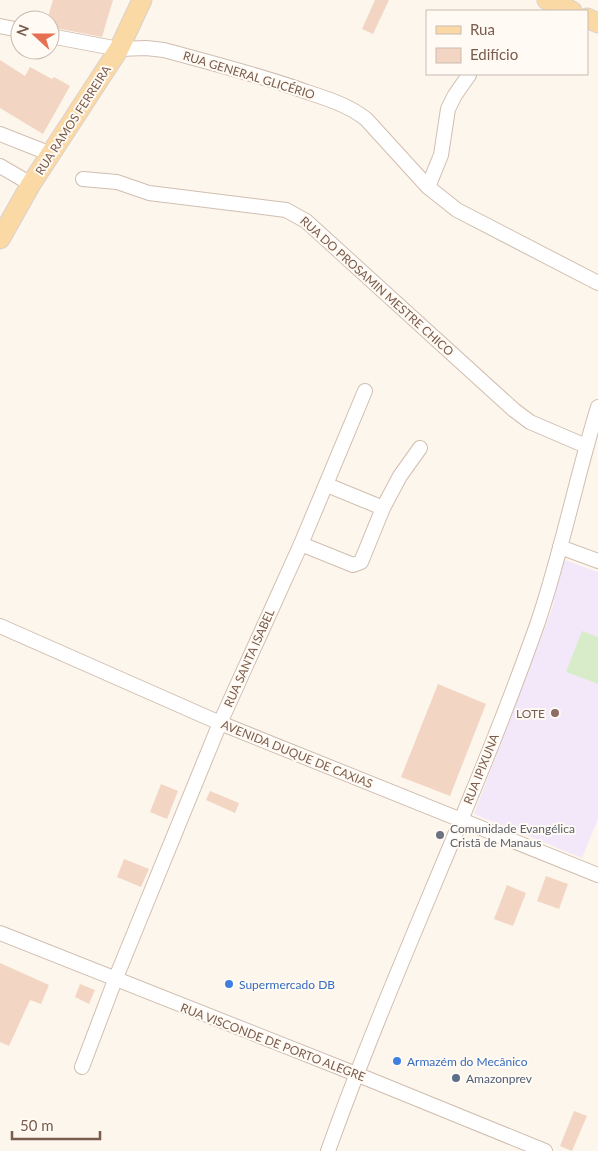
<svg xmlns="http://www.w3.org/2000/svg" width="598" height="1151" viewBox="0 0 598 1151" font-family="Lato,sans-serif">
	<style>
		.education { fill: #f3e8fa }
		.green { fill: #d8ecc9 }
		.building { fill: #f3d5c3 }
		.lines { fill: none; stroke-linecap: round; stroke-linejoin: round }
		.minor-casing { stroke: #d1beb0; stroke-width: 16 }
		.major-casing { stroke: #dad1cd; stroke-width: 21 }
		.minor { stroke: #fff; stroke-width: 14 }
		.major { stroke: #fbd9a5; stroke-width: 19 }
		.education-dot { fill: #8d6e63; stroke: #fffaf3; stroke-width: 2 }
		.worship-dot { fill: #6b7280; stroke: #fffaf3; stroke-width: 2 }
		.shop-dot { fill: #3f7fe0; stroke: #fffaf3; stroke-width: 2 }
		.service-dot { fill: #5c6f8a; stroke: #fffaf3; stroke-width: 2 }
		.labels { text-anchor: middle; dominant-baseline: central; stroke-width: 4; stroke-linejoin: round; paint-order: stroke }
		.street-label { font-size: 12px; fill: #7a5c4d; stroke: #fffaf3 }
		.education-label { font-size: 12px; fill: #785e54; stroke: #fffaf3; text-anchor: end }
		.worship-label { font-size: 12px; fill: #5b616d; stroke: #fffaf3; text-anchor: start }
		.shop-label { font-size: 12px; fill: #366cbe; stroke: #fffaf3; text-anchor: start }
		.service-label { font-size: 12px; fill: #4e5e75; stroke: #fffaf3; text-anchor: start }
	</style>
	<rect width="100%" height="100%" fill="#fdf6ec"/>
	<!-- education -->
	<polygon class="education" points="562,559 598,572 598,819 582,858 474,814 551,612 554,602 552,596"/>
	<!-- green -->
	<polygon class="green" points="582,631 598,637 598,684 566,672"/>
	<!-- building -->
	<g class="building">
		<polygon points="53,0 113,0 102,37 50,27 50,20 47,20"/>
		<polygon points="375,0 389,0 373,34 362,29"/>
		<polygon points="0,60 25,76 30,67 52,79 54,77 70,86 43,134 0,108"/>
		<polygon points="438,684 486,704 450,796 401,777"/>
		<polygon points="161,784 178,791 167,819 150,812"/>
		<polygon points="210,791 239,803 235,813 206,800"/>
		<polygon points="124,859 149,869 141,887 117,877"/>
		<polygon points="546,876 568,884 559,909 537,901"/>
		<polygon points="507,885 526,893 513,926 494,919"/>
		<polygon points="0,963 49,985 41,1004 30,1000 9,1046 0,1042"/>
		<polygon points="80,984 95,990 89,1004 75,997"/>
		<polygon points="574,1111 587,1116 572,1151 560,1146"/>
	</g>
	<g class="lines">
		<!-- minor casing -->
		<g class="minor-casing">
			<g id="minor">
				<polyline points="0,26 20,30"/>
				<path d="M50,36L119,49L146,48L164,50C212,63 260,75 307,92C328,99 348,105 366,119L428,187L457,210L598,283"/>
				<polyline points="0,134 51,154"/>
				<polyline points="0,166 31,184"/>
				<polyline points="83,179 117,182 149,193 286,210 306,221 514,410 530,422 586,446"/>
				<polyline points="428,187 441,155 448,109 455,95 469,75"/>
				<polyline points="327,485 383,508"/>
				<polyline points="301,544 353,565 361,562 383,508 400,476 420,448"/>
				<polyline points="560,547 598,561"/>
				<polyline points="0,626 220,723 598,875"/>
				<polyline points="0,933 356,1074 545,1151"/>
				<polyline points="82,1067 115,980 220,723 301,544 365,391"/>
				<path d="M328,1151C392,972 475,801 538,622C562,551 576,478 598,407"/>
			</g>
		</g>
		<!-- major casing -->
		<g class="major-casing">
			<g id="major">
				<polyline points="547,0 572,11"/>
				<polyline points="587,18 598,23"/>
				<polyline points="0,239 31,184 119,49 142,0"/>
			</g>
		</g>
		<!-- minor -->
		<use href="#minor" class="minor"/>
		<!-- major -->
		<use href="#major" class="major"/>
	</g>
	<!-- markers -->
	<circle class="education-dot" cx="555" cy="713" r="5"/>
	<circle class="worship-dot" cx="440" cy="835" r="5"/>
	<g class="shop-dot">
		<circle cx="229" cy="984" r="5"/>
		<circle cx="397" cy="1061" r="5"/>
	</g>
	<circle class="service-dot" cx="456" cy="1078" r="5"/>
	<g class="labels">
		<!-- street labels -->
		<g class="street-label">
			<text transform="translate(249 75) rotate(17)">RUA GENERAL GLICÉRIO</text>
			<text transform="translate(73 120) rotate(-57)">RUA RAMOS FERREIRA</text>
			<text transform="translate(377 286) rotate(42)">RUA DO PROSAMIN MESTRE CHICO</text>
			<text transform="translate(249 658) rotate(-66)">RUA SANTA ISABEL</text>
			<text transform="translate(297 754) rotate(22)">AVENIDA DUQUE DE CAXIAS</text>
			<text transform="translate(481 769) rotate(-68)">RUA IPIXUNA</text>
			<text transform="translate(273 1042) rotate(21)">RUA VISCONDE DE PORTO ALEGRE</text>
		</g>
		<!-- education labels -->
		<g class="education-label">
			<text x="545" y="713">LOTE</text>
		</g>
		<!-- worship labels -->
		<g class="worship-label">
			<text x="450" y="828">Comunidade Evangélica<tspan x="450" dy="14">Cristã de Manaus</tspan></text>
		</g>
		<!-- shop labels -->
		<g class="shop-label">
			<text x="239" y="984">Supermercado DB</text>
			<text x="407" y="1061">Armazém do Mecânico</text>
		</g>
		<!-- service labels -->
		<g class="service-label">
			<text x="466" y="1078">Amazonprev</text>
		</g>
	</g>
	<!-- legend -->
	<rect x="426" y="10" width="162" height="65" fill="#fffaf3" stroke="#cabbb1"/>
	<rect x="436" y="26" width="25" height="8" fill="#fbd9a5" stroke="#cabbb1"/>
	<text x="470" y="35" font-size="15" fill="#7a5c4d">Rua</text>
	<rect x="436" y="48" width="25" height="15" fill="#f3d5c3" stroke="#cabbb1"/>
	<text x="470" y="60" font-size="15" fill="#7a5c4d">Edifício</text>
	<!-- north arrow -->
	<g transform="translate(35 35) rotate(291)"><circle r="24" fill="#fffaf3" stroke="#cabbb1"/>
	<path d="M0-4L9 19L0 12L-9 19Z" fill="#e76f51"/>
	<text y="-8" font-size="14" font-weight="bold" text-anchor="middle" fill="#7a5c4d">N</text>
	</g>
	<!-- scale -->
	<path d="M12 1131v8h88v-8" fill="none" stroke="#7a5c4d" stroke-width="2.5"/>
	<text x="20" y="1131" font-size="15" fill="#7a5c4d" stroke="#fffaf3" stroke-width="4" paint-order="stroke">50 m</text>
</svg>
